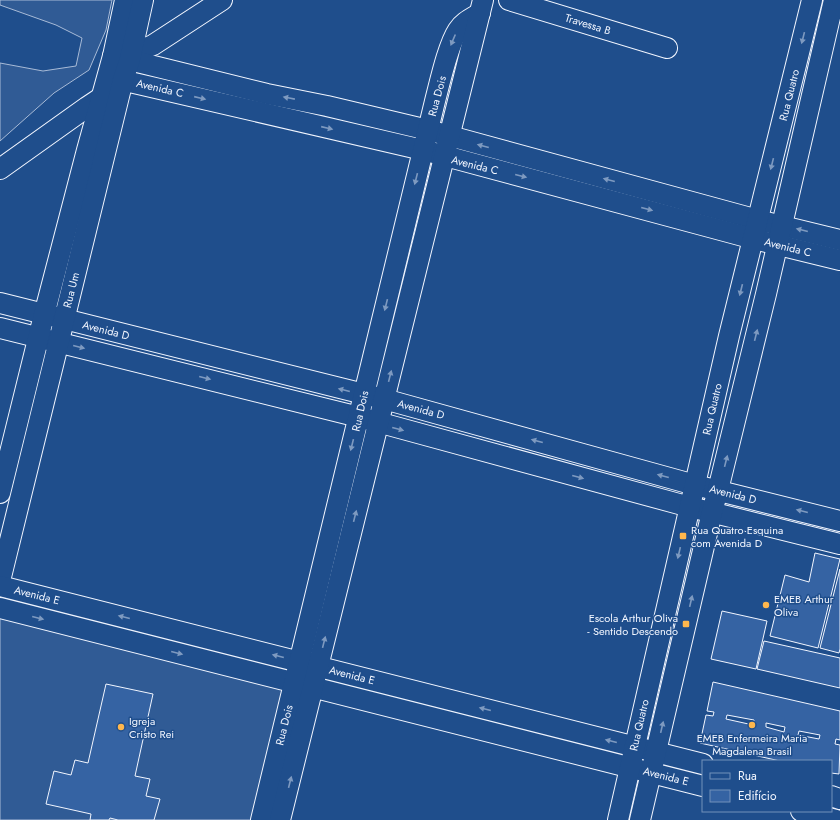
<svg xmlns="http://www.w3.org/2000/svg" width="840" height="820" viewBox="0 0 840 820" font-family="Jost,sans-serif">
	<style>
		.built { fill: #305b95; stroke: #a8bbd7 }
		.building { fill: #3563a3; stroke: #f2f6ff; fill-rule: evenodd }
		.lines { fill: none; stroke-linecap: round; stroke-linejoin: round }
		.minor-casing { stroke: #f2f6ff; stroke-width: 22 }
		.minor { stroke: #1f4e8c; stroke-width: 20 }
		.oneway { fill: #7e9ac0 }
		.poi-dot { fill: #ffb74d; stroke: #1f4e8c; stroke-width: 1.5 }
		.labels { text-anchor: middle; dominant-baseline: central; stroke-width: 3; stroke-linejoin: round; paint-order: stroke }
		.street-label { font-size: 11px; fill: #f2f6ff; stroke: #1f4e8c }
		.poi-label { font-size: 11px; fill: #f2f6ff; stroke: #1f4e8c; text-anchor: start }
	</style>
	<rect width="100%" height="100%" fill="#1f4e8c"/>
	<!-- built -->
	<g class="built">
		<polygon points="0,0 112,0 106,30 89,70 54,93 0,141 0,63 43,71 76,66 82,38 56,25 0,5"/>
		<polygon points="0,608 294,683 261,820 0,820"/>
	</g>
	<!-- building -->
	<g class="building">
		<polygon points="815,553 840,559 818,648 770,636 785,575 809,582"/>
		<polygon points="840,569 840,649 839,653 820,648"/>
		<polygon points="722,611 767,621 756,669 711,659"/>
		<polygon points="764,641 840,658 840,688 757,669"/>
		<path d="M713,682L840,711V740L836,739L835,744L840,745L839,774L831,773V761H780L700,743L706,715L713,716L714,712L707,711ZM727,715L754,720L753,725L726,719ZM766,723L785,727L784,732L766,727ZM799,731L820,735L819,739L798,735Z"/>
		<polygon points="106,684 153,694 135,776 150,779 146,796 160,799 154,820 118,820 110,818 109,820 90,820 91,814 46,804 54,771 71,775 75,760 88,763"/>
	</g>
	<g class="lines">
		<!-- minor casing -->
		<g class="minor-casing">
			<g id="minor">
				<polyline points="509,0 667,48"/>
				<path d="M119,49C133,53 139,51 153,45L222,0"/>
				<polyline points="113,56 267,94 327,106 428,130 758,220 840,240"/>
				<polyline points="108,77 423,150 754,239 840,260"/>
				<polyline points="0,169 87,107 102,97 107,97"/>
				<polyline points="0,303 384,399 695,485 840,521"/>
				<polyline points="0,328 359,417 690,507 840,544"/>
				<polyline points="0,493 44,315 87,150 113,56 125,0"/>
				<polyline points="0,581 123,80 130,59 143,0"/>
				<polyline points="0,586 703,764"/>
				<polyline points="0,608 703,786"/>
				<polyline points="831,796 840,799"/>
				<polyline points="801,811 836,820"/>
				<path d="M261,820L435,101C440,82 448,45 458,30C463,22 472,18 480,13"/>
				<polyline points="280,820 483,0"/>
				<polyline points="618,820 729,336 812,0"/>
				<polyline points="640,820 712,512 718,490 766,294 834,0"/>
			</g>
		</g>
		<!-- minor -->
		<use href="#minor" class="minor"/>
	</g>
	<!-- one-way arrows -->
	<defs><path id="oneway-solid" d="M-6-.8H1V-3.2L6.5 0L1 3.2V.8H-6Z"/></defs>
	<g class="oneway">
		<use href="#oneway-solid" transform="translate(803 38) rotate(104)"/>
		<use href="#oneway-solid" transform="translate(453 40) rotate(113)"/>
		<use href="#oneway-solid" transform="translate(200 98) rotate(13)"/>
		<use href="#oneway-solid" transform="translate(289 98) rotate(-169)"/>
		<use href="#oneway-solid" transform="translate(327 128) rotate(13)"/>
		<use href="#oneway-solid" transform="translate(483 146) rotate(-165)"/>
		<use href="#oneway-solid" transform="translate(772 164) rotate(104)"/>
		<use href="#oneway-solid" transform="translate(521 176) rotate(14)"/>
		<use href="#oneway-solid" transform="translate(416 179) rotate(104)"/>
		<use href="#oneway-solid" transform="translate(609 180) rotate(-165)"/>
		<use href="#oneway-solid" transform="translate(647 209) rotate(15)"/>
		<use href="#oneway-solid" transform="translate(802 230) rotate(-166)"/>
		<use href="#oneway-solid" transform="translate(741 290) rotate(104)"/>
		<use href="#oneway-solid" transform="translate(386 305) rotate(104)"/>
		<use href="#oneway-solid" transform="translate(756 335) rotate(-76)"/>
		<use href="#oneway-solid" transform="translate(79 347) rotate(14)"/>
		<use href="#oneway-solid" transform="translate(390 376) rotate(-76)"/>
		<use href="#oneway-solid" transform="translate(205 378) rotate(14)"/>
		<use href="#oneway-solid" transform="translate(344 390) rotate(-166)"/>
		<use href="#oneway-solid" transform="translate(398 429) rotate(15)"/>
		<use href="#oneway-solid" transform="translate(537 441) rotate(-165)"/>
		<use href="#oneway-solid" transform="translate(352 445) rotate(104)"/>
		<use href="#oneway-solid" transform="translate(726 461) rotate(-76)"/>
		<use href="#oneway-solid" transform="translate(663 476) rotate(-165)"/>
		<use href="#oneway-solid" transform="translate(578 477) rotate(15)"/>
		<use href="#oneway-solid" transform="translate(802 511) rotate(-166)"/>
		<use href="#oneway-solid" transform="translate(355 516) rotate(-76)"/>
		<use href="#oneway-solid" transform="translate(679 553) rotate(103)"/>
		<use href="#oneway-solid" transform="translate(691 601) rotate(-77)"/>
		<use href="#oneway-solid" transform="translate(124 617) rotate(-166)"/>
		<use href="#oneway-solid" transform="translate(38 618) rotate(14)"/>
		<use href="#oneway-solid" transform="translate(324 642) rotate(-76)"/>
		<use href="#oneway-solid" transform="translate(177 653) rotate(14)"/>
		<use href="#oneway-solid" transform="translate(278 656) rotate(-166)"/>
		<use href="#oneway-solid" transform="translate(485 709) rotate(-166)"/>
		<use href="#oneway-solid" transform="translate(662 727) rotate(-77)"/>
		<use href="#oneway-solid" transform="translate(611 741) rotate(-166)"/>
		<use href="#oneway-solid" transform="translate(290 782) rotate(-76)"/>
	</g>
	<!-- markers -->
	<g class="poi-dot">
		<rect x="679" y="532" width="8" height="8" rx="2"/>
		<circle cx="766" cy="605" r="4"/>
		<rect x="682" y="620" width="8" height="8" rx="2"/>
		<circle cx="752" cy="725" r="4"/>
		<circle cx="121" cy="727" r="4"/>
	</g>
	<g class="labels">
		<!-- street labels -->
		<g class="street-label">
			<text transform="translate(588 24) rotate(17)">Travessa B</text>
			<text transform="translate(160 88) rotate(13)">Avenida C</text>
			<text transform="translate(789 95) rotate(-76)">Rua Quatro</text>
			<text transform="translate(437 96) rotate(-75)">Rua Dois</text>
			<text transform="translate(475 165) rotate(14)">Avenida C</text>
			<text transform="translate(788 247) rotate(14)">Avenida C</text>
			<text transform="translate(71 290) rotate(-76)">Rua Um</text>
			<text transform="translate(106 330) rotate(14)">Avenida D</text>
			<text transform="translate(421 409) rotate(15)">Avenida D</text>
			<text transform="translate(712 409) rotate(-77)">Rua Quatro</text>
			<text transform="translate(360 411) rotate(-77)">Rua Dois</text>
			<text transform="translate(733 494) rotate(14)">Avenida D</text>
			<text transform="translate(37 595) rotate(14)">Avenida E</text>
			<text transform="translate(352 675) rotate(14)">Avenida E</text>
			<text transform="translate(284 725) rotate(-76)">Rua Dois</text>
			<text transform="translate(639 725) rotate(-77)">Rua Quatro</text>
			<text transform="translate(666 776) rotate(14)">Avenida E</text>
		</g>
		<!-- poi labels -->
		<g class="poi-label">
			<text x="691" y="530">Rua Quatro Esquina<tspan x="691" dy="13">com Avenida D</tspan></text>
			<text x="774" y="599">EMEB Arthur<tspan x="774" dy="13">Oliva</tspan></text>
			<text x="678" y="618" text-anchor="end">Escola Arthur Oliva<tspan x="678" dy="13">- Sentido Descendo</tspan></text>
			<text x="129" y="721">Igreja<tspan x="129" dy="13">Cristo Rei</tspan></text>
			<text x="752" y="738" text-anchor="middle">EMEB Enfermeira Maria<tspan x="752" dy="13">Magdalena Brasil</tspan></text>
		</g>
	</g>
	<!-- legend -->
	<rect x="702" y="760" width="130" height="52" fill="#1f4e8c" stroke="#7391ba"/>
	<rect x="710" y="773" width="20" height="6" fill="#1f4e8c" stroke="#7391ba"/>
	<text x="738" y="780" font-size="12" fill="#f2f6ff">Rua</text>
	<rect x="710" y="790" width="20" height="12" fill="#3563a3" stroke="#7391ba"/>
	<text x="738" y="800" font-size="12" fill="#f2f6ff">Edifício</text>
</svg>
